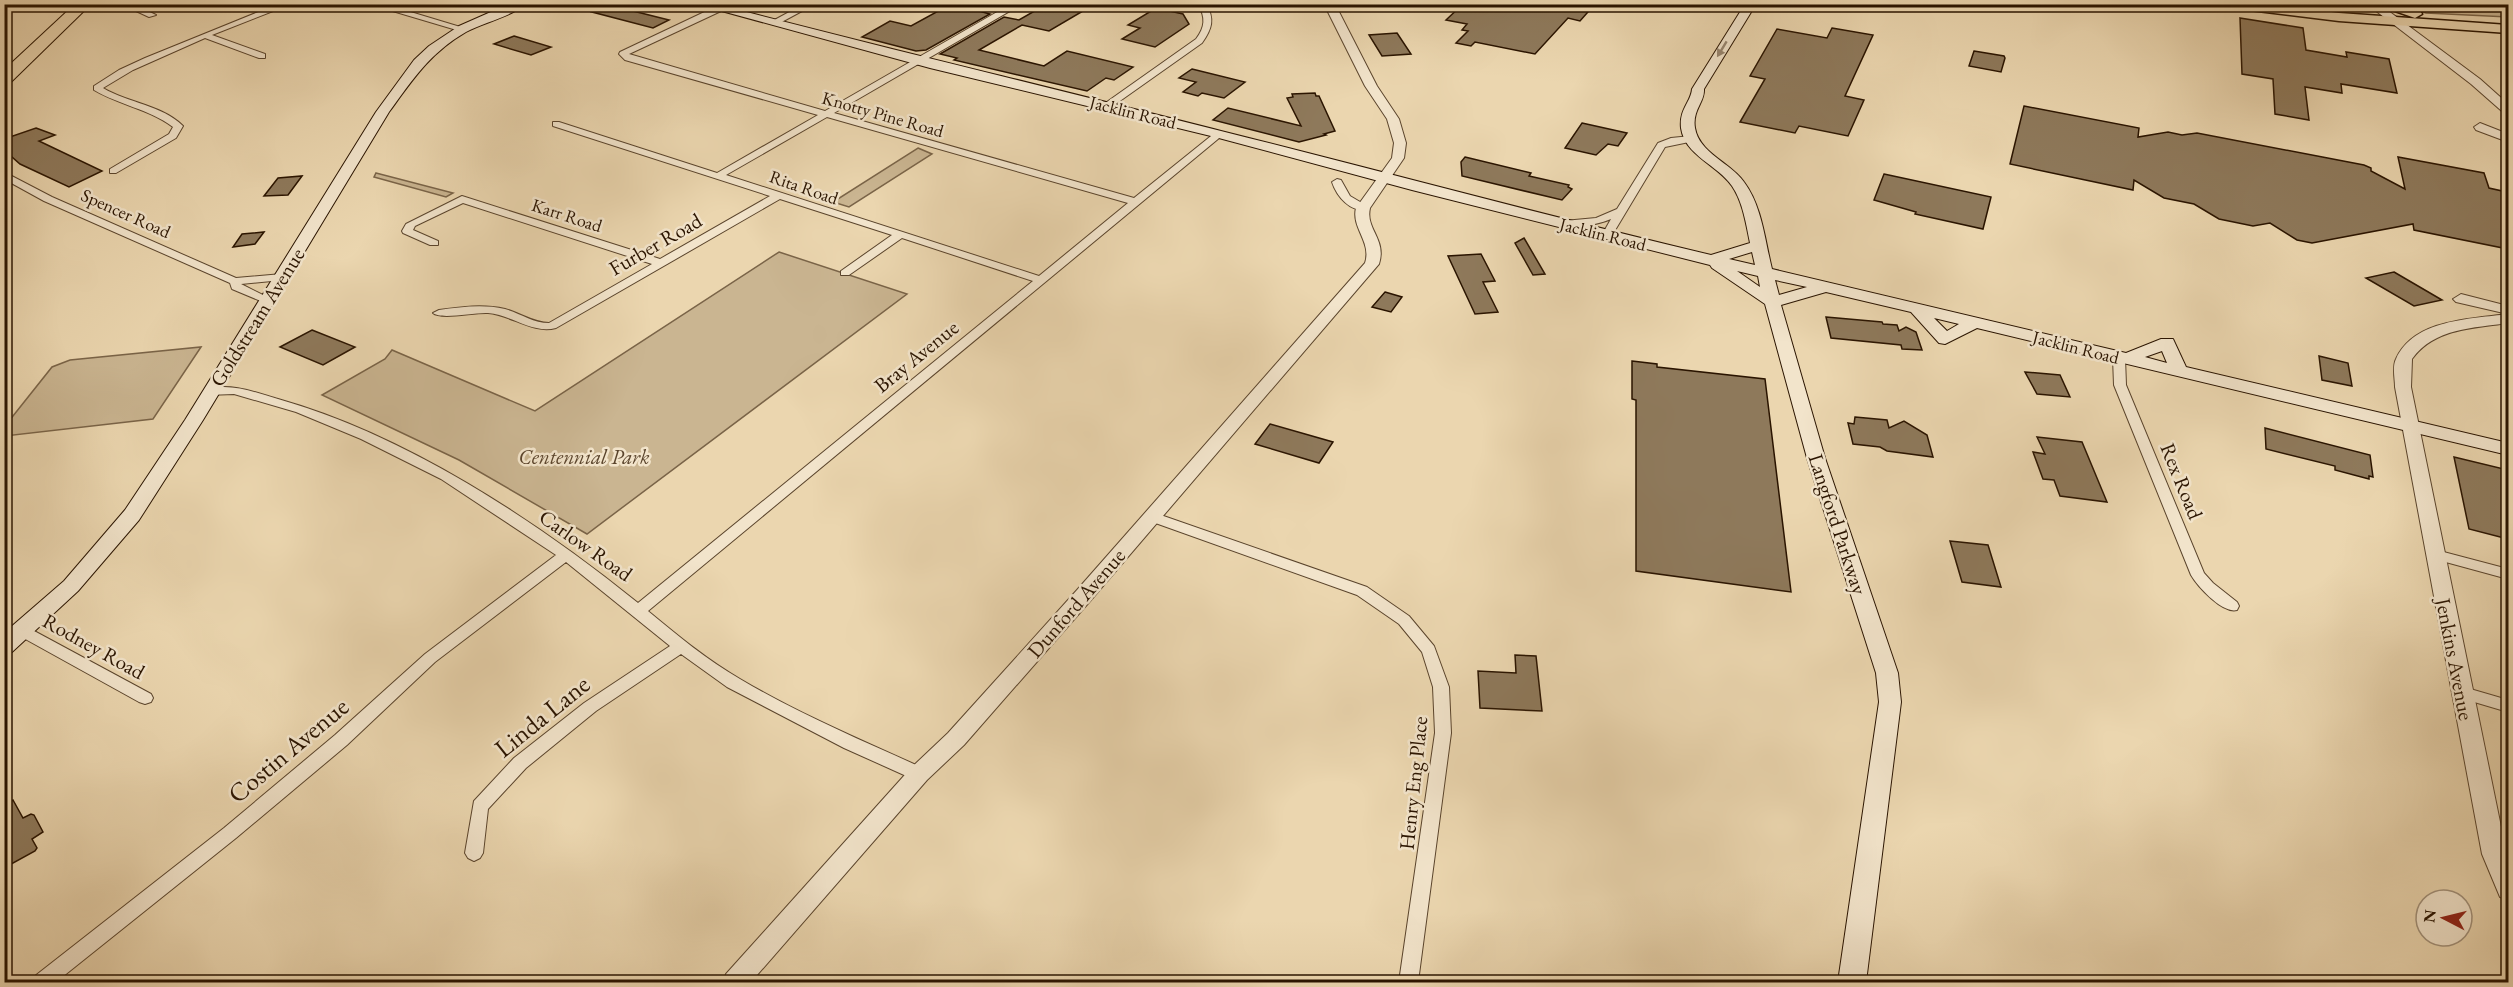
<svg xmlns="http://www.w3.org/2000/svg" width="2513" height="987" viewBox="0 0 2513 987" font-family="'EB Garamond',serif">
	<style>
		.green { fill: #cab591; stroke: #7a6448; stroke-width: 1.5 }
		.building { fill: #8e795b; stroke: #2a1400; stroke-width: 1.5 }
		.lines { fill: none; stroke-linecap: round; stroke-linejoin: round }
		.minor-casing { stroke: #5a442c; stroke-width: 2 }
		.tertiary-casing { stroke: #5a442c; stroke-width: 2 }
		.secondary-casing { stroke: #2a1400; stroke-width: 2 }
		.primary-casing { stroke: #2a1400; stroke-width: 3 }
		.motorway-casing { stroke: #2a1400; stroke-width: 2 }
		.minor { fill: #f2e4cb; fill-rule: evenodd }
		.tertiary { fill: #f2e4cb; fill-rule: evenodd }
		.secondary { fill: #f2e4cb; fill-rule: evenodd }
		.primary { fill: #ebd6af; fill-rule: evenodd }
		.motorway { fill: #ebd6af; fill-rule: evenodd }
		.oneway { fill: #988670 }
		.labels { text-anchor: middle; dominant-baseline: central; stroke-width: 5; stroke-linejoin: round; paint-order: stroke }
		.far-street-label { font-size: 18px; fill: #2a1400; stroke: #f2e4cb }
		.street-label { font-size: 21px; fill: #2a1400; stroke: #f2e4cb }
		.park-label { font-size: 21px; font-style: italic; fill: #5a442c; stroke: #f2e4cb }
		.near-street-label { font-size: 26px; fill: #2a1400; stroke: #f2e4cb }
	</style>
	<rect width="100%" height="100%" fill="#ebd6af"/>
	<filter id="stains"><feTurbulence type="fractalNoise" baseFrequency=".00333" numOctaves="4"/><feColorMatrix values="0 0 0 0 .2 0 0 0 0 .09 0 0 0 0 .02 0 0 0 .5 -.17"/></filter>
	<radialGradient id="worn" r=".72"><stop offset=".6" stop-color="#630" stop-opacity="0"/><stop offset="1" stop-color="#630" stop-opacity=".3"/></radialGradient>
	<!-- green -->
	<g class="green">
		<polygon points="2396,5 2508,5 2508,17 2426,13"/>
		<polygon points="918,148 932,154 849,207 833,202"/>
		<polygon points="376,173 453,193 446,197 374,177"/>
		<polygon points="779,252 907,294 587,534 459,460 322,395 385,359 392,350 535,411"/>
		<polygon points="201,347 153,419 5,436 5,426 52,367 70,360"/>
	</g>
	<!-- building -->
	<g class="building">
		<polygon points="951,4 980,4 971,9 990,14 926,50 916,51 862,37 890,21 911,26"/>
		<polygon points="1056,4 1083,11 1049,31 1022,25 979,50 1044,66 1067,51 1133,67 1114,80 1106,78 1087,91 954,60 957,58 940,54 1004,17 1019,20 1045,5"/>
		<polygon points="1463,4 1595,4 1580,21 1568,18 1535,54 1475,42 1471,46 1456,43 1468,31 1462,30 1467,24 1446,20"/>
		<polygon points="609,5 669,20 653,28 592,12"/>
		<polygon points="1156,8 1183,14 1189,24 1155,47 1122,39 1140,28 1128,25"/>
		<polygon points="2240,18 2303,28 2306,50 2347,57 2346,52 2389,59 2397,93 2341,84 2342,93 2305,87 2309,120 2275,114 2273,79 2242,74"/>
		<polygon points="1832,28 1873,35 1845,96 1864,100 1848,136 1799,126 1795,133 1740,122 1765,79 1750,76 1777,29 1827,38"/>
		<polygon points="1397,33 1411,54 1382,56 1369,35"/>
		<polygon points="514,36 551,47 531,55 494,44"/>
		<polygon points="1974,51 2004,56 2005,58 2001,72 1969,66"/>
		<polygon points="1192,69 1245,82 1224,98 1202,93 1198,96 1183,92 1196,82 1179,78"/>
		<polygon points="1315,93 1316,96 1319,96 1335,131 1324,134 1326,135 1299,142 1213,120 1228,108 1301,126 1287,98 1293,97 1292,94"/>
		<polygon points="2024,106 2139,128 2138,137 2168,132 2182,135 2197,133 2364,165 2371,168 2371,171 2405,189 2398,157 2484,173 2489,188 2502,191 2508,210 2508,249 2414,230 2413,224 2312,243 2297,240 2270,223 2253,226 2219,219 2194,204 2164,198 2134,180 2133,190 2010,164"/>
		<polygon points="1582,123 1627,133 1618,146 1608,144 1596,155 1565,148"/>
		<polygon points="36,128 55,135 39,141 102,171 69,187 20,164 4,150 4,139"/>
		<polygon points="1465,157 1531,173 1529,176 1569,185 1568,187 1572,189 1562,200 1462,176 1461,162"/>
		<polygon points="1884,174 1991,197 1983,229 1915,214 1916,212 1874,200"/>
		<polygon points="302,176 288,195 264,196 278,178"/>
		<polygon points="264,232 255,244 233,247 242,234"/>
		<polygon points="1524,238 1545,274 1533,275 1515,243"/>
		<polygon points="1481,254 1495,281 1483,282 1498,312 1475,314 1448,256"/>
		<polygon points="2394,272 2442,300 2414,306 2366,278"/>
		<polygon points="1385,292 1402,297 1391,312 1372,307"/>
		<polygon points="1826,317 1882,322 1883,324 1897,325 1899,331 1906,327 1916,332 1922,350 1902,349 1901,345 1831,338"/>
		<polygon points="312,330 355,347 323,365 280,347"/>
		<polygon points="2319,356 2348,363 2352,386 2322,380"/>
		<polygon points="1632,361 1657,364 1657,367 1765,379 1791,592 1636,571 1636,400 1632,399"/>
		<polygon points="2025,372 2060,375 2070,397 2037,394"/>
		<polygon points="1855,417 1887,420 1889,428 1904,421 1927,435 1933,457 1887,451 1880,447 1853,444 1848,423 1854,424"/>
		<polygon points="1270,424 1333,442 1319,463 1255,444"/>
		<polygon points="2265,428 2370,455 2373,477 2369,476 2369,479 2335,470 2335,466 2266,449"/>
		<polygon points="2037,437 2082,442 2107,502 2060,496 2054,480 2043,479 2033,452 2045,454"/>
		<polygon points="2454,457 2508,470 2508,539 2469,529"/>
		<polygon points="1950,541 1988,545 2001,587 1962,582"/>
		<polygon points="1515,655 1536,656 1542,711 1480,708 1478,671 1516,673"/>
		<polygon points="13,800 23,818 31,814 34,815 43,832 32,839 37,848 35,851 4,868 4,805"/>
	</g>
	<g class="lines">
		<!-- minor casing -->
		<g class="minor-casing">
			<g id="minor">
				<polygon points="121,4 133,4 156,15 149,17"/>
				<path d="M278,4H291L212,35L265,54V58H259L205,38L133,70L103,88C128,103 162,105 183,126L176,138L116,173H110V169L169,134L173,127C149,109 119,105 94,90V86L119,70L145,58Z"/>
				<polygon points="369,4 384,4 467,29 460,31"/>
				<polygon points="804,4 815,4 776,25 769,23"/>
				<path d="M1011,4H1022L834,113L1134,198L1216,132L1224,134L648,611C677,635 707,660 740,679C799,714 863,741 925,769L927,774L925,779L919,781L913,779L844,748L727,687L681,654L596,711L526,768L488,809L483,853L480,858L474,861L468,858L465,853L474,801L514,758L584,703L670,646L566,562L435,662L347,745L236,838L56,982H33L35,976L224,828L335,735L425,654L556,555L441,479L361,439L296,412L234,394L207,395L205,392L207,389C232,383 254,392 278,399C406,435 535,520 638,603L1033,281L902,238L849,275H841V271L892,235L780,199L556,328C532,334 512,315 488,313C475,312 441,320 433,313L439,310C461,307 483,304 505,309C520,313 533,323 549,323L652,264L463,203L415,226L413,230L438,241V245H430L403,233L402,231L406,224L462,196L660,259L770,196L553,126V122H559L717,173L818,115L625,60L619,54L620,52L715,7H721V11L629,54L825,111ZM827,117L1128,203L1039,276L726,175Z"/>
				<path d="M1198,4H1206C1215,19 1212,29 1202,43L1110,108H1104V104L1196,39C1205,27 1206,18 1198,4Z"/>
				<path d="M1691,136L1696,139L1694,141L1665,147L1611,237H1603L1602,235L1611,219C1600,224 1568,231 1559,224L1564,221L1596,218L1617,209L1658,143L1671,138Z"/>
				<polygon points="4,172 52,197 236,278 282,274 288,277 282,280 241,284 273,300 271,302 263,302 232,289 230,283 44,201 4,179"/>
				<path d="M1337,179L1341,180L1350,196L1367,206V210C1350,212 1337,197 1332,182Z"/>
				<path d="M2119,354L2125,358L2126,385L2204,573L2213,583L2237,602L2239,606L2237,610C2223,614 2198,587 2191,575L2114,385L2113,358Z"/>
				<polygon points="1152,512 1367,587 1409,616 1434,646 1449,687 1451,733 1418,982 1399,982 1435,733 1433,687 1422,652 1399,624 1357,595 1147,520 1145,517 1147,514"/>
				<polygon points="2436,550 2508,569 2508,579 2431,558 2429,555 2431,552"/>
				<polygon points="23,625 151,694 153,698 151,702 145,704 139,702 18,635 15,631 18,627"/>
				<polygon points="2460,686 2508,700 2508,712 2454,696 2452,692 2454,688"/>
			</g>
		</g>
		<!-- tertiary casing -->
		<g class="tertiary-casing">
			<g id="tertiary">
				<path d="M1324,4H1335L1377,86L1399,119L1406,143L1404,158L1370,208C1365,229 1387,239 1379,264L1091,600L964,745L927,780L751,982H723L726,974L911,768L948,733L1077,590L1365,263C1372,242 1351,228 1356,208L1392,158L1394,143L1387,119L1365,86Z"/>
				<polygon points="2367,4 2379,4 2480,79 2508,104 2508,114 2504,113 2471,84"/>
				<polygon points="2480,123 2508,134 2508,142 2476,130 2474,127"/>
				<path d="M2461,294L2508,306V323C2474,328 2434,328 2412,359L2411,387L2508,861V900L2500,897L2482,854L2395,387C2395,378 2392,367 2396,359C2414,319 2471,319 2508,314L2456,302L2453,299Z"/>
			</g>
		</g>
		<!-- secondary casing -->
		<g class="secondary-casing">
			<g id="secondary">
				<path d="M509,4H525C509,18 484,22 466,32C430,53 413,79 389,112L203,420L139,520L78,591L12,652L4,654V633L64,581L125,510L185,420L376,112L414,60L429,46L459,26Z"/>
				<path d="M696,4H716C884,48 1053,88 1221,131C1385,172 1547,216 1711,255L1750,243C1746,224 1743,202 1732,186C1718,165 1685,156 1681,128C1679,109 1691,102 1692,89L1745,4H1756L1704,89C1705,102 1692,110 1695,128C1699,153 1731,163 1744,182C1762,206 1765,241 1772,269L2126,353L2161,339H2173L2186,367L2508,443V455L1977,328L1945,344L1939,343L1911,312L1826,292L1781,305L1825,458L1898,673L1901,702L1866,982H1838L1879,702L1876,673L1807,458L1765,304L1712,268L1710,265L1412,190L1215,137L930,68ZM1752,252L1755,265L1729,259ZM1737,271L1758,276L1760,287ZM1775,280L1807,287L1779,295ZM1934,318L1959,324L1947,331ZM2162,351L2167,363L2145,357Z"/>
			</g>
		</g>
		<!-- primary casing -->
		<g class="primary-casing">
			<g id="primary">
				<polygon points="2227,4 2270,4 2339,13 2508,25 2508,33 2339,21 2233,8"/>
				<polygon points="2375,4 2397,4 2420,11 2422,14 2415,18"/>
			</g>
		</g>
		<!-- motorway casing -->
		<g class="motorway-casing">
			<polygon id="motorway" points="75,4 91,4 10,83 4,84 4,70"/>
		</g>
		<!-- minor -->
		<use href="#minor" class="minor"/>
		<!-- tertiary -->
		<use href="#tertiary" class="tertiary"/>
		<!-- secondary -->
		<use href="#secondary" class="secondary"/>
		<!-- primary -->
		<use href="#primary" class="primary"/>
		<!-- motorway -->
		<use href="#motorway" class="motorway"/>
	</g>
	<!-- one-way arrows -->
	<defs><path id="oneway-solid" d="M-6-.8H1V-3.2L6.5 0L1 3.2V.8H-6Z" transform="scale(1.5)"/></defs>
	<use class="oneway" href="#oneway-solid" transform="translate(1722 49) rotate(121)"/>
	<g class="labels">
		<!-- far-street labels -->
		<g class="far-street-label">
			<text transform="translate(1133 112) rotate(14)">Jacklin Road</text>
			<text transform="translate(883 114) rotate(16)">Knotty Pine Road</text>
			<text transform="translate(804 187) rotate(19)">Rita Road</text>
			<text transform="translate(126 213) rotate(24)">Spencer Road</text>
			<text transform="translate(567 215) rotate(18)">Karr Road</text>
			<text transform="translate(1603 234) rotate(14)">Jacklin Road</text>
			<text transform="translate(2076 347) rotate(14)">Jacklin Road</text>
		</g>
		<!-- street labels -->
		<g class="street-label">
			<text transform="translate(655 244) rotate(-30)">Furber Road</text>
			<text transform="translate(257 317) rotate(-58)">Goldstream Avenue</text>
			<text transform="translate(916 356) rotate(-39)">Bray Avenue</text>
			<text transform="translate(2182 481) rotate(68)">Rex Road</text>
			<text transform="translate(1838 524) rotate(72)">Langford Parkway</text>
			<text transform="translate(586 545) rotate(35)">Carlow Road</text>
			<text transform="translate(1076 603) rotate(-49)">Dunford Avenue</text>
			<text transform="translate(94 646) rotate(29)">Rodney Road</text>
			<text transform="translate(2455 659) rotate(79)">Jenkins Avenue</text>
			<text transform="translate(1413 783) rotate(-84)">Henry Eng Place</text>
		</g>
		<!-- park labels -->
		<g class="park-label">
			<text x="584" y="456">Centennial Park</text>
		</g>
		<!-- near-street labels -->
		<g class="near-street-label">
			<text transform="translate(542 716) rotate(-39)">Linda Lane</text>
			<text transform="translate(288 750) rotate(-40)">Costin Avenue</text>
		</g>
	</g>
	<!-- margin -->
	<rect width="2513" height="987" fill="none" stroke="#ebd6af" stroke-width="24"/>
	<rect x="6" y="6" width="2501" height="975" fill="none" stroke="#2a1400" stroke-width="3"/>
	<rect x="12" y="12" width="2489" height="963" fill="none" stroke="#2a1400" stroke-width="1.5"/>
	<!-- north arrow -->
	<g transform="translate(2444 918) rotate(277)"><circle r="28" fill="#f2e4cb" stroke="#a2917a" stroke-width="1.5"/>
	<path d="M0-4.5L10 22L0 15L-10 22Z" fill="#8f2418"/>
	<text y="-9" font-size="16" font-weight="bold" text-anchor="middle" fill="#2a1400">N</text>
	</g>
	<rect width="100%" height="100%" filter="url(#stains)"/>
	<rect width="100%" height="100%" fill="url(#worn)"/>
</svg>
